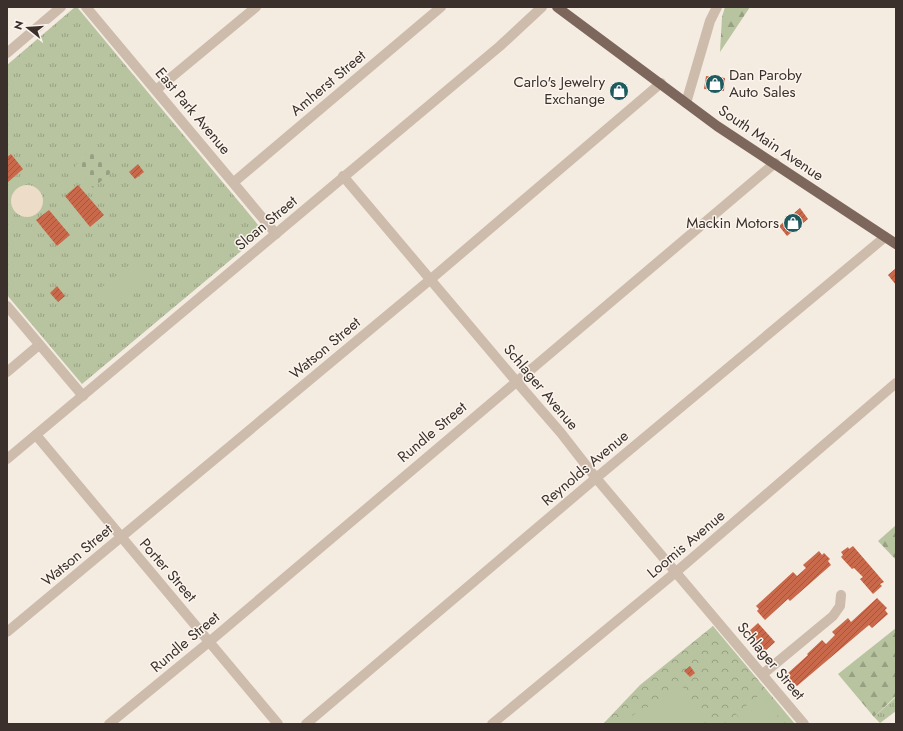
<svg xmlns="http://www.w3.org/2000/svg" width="903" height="731" viewBox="0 0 903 731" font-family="Jost,sans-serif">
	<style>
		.grass { fill: url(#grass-tufts) }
		.forest { fill: url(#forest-firs) }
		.cemetery { fill: url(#cemetery-stones) }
		.park { fill: url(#park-crowns) }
		.garden { fill: #b8c4a0 }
		.plaza { fill: #ecdcc8 }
		.building { fill: url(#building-hatch) }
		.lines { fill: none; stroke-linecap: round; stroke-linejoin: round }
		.minor { stroke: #cdbbac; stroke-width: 10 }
		.major { stroke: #7d675c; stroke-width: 10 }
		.labels { text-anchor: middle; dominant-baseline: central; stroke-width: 3; stroke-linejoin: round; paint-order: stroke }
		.poi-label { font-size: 15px; fill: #3b302b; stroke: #fbf5ee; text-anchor: end }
		.street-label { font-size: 15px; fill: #3b302b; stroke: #fbf5ee }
	</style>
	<defs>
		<pattern id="grass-tufts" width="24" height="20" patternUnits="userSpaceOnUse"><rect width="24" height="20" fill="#b8c4a0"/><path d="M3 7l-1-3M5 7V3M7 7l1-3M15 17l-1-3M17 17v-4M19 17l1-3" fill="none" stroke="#97a083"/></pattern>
		<pattern id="forest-firs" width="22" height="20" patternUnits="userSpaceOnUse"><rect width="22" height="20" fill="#b8c4a0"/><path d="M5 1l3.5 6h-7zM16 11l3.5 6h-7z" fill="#97a083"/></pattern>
		<pattern id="cemetery-stones" width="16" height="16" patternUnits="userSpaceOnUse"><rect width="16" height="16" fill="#b8c4a0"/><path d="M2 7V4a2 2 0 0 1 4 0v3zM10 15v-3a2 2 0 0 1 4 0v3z" fill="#97a083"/></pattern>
		<pattern id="park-crowns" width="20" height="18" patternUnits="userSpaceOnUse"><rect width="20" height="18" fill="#b8c4a0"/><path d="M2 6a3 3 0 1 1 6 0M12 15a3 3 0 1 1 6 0" fill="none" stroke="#97a083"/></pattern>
		<pattern id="building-hatch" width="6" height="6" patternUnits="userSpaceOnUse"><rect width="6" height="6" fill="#c8694b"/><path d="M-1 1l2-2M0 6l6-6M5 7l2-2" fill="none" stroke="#a4573f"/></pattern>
	</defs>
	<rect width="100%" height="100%" fill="#f4ebe1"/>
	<!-- grass -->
	<g class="grass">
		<polygon points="75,7 77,7 264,232 82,384 7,295 7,65"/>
		<polygon points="896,697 896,711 880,723 874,717"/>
	</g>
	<!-- forest -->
	<g class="forest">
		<polygon points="725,7 750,7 720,52 722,17"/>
		<polygon points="896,525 896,560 878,541"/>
		<polygon points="896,628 896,696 874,717 838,674"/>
	</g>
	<!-- cemetery -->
	<polygon class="cemetery" points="92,148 114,170 93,188 75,166"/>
	<!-- park -->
	<polygon class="park" points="713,626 795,724 603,724 640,685"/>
	<!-- garden -->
	<g class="garden">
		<polygon points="133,262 147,279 116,304 102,287"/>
		<polygon points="683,687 699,712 701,724 617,724"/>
		<polygon points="763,692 780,713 777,716 785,724 767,724 765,722 766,724 744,724 736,714"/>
	</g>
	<!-- plaza -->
	<circle class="plaza" cx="27" cy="201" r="16"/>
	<!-- building -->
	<g class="building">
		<polygon points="706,76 725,78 724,91 704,89"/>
		<polygon points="11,154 23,169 7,183 7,157"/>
		<polygon points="138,164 144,172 135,179 129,172"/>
		<polygon points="78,185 104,215 90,227 65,196"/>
		<polygon points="800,208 808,219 787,236 779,226"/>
		<polygon points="49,210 70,235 57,246 36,220"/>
		<polygon points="896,268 896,285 888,275"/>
		<polygon points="57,286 65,296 58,302 50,293"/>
		<polygon points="853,546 884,582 880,584 882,586 873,594 860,579 863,577 854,568 852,569 841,557 843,555 841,552 848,547 849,549"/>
		<polygon points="819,551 822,555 824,553 830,559 828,561 831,565 790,601 788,599 765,620 757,611 759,609 756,606 793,572 797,576 806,568 803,565"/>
		<polygon points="877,598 887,608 885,610 888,614 872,628 869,625 797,686 794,683 792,685 787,679 790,677 787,674 808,655 807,654 822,640 826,644 835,635 832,632 848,618 851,622"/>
		<polygon points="758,623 775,642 764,652 747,633"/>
		<polygon points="690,666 695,673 690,677 684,671"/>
	</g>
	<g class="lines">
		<!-- minor -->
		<g class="minor">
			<polyline points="86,7 276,234"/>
			<polyline points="7,53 61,7"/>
			<polyline points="156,90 256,7"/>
			<polyline points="686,103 710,21 717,7"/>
			<polyline points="343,176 516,381 561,433 596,478 804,724"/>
			<polyline points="234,182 441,7"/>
			<polyline points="7,306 83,396"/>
			<polyline points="7,372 39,345"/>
			<polyline points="36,435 278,724"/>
			<polyline points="7,459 500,46 542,7"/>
			<polyline points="7,632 431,279 661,83"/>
			<polyline points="763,674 833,616 840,606 841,595"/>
			<polyline points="109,724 209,642 775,163"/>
			<polyline points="306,724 596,478 885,237"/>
			<polyline points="492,724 676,572 896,383"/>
		</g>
		<!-- major -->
		<polyline class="major" points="557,7 717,126 896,244"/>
	</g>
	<!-- icons -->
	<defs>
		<g id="shop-disc" transform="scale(1)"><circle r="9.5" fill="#1f5a5e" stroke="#fbf5ee"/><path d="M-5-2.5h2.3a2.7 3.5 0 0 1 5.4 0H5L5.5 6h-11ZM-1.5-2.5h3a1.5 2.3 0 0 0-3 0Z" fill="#fff"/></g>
	</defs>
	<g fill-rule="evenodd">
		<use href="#shop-disc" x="715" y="84"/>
		<use href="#shop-disc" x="619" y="91"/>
		<use href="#shop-disc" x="793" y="223"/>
	</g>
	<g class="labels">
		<!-- poi labels -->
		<g class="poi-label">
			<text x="729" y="75" text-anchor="start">Dan Paroby<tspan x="729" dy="17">Auto Sales</tspan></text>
			<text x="605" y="82">Carlo's Jewelry<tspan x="605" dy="17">Exchange</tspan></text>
			<text x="779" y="223">Mackin Motors</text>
		</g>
		<!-- street labels -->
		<g class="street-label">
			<text transform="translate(328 83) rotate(-40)">Amherst Street</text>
			<text transform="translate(193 111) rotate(50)">East Park Avenue</text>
			<text transform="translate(771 143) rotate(34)">South Main Avenue</text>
			<text transform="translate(266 223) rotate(-40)">Sloan Street</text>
			<text transform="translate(325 348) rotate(-40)">Watson Street</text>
			<text transform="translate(541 387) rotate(50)">Schlager Avenue</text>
			<text transform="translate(432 432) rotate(-40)">Rundle Street</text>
			<text transform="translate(585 468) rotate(-40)">Reynolds Avenue</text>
			<text transform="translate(686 544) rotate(-40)">Loomis Avenue</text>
			<text transform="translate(77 555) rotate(-40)">Watson Street</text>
			<text transform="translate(168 570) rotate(49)">Porter Street</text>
			<text transform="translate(185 642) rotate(-40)">Rundle Street</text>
			<text transform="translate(771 661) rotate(50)">Schlager Street</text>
		</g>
	</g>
	<!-- border -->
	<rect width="903" height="731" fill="none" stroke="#3b302b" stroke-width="16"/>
	<!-- north arrow -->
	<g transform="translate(28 28) rotate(287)" stroke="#fbf5ee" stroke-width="3" paint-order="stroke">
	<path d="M0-3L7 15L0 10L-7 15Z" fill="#3b302b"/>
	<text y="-6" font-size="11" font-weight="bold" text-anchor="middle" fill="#3b302b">N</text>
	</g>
</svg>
